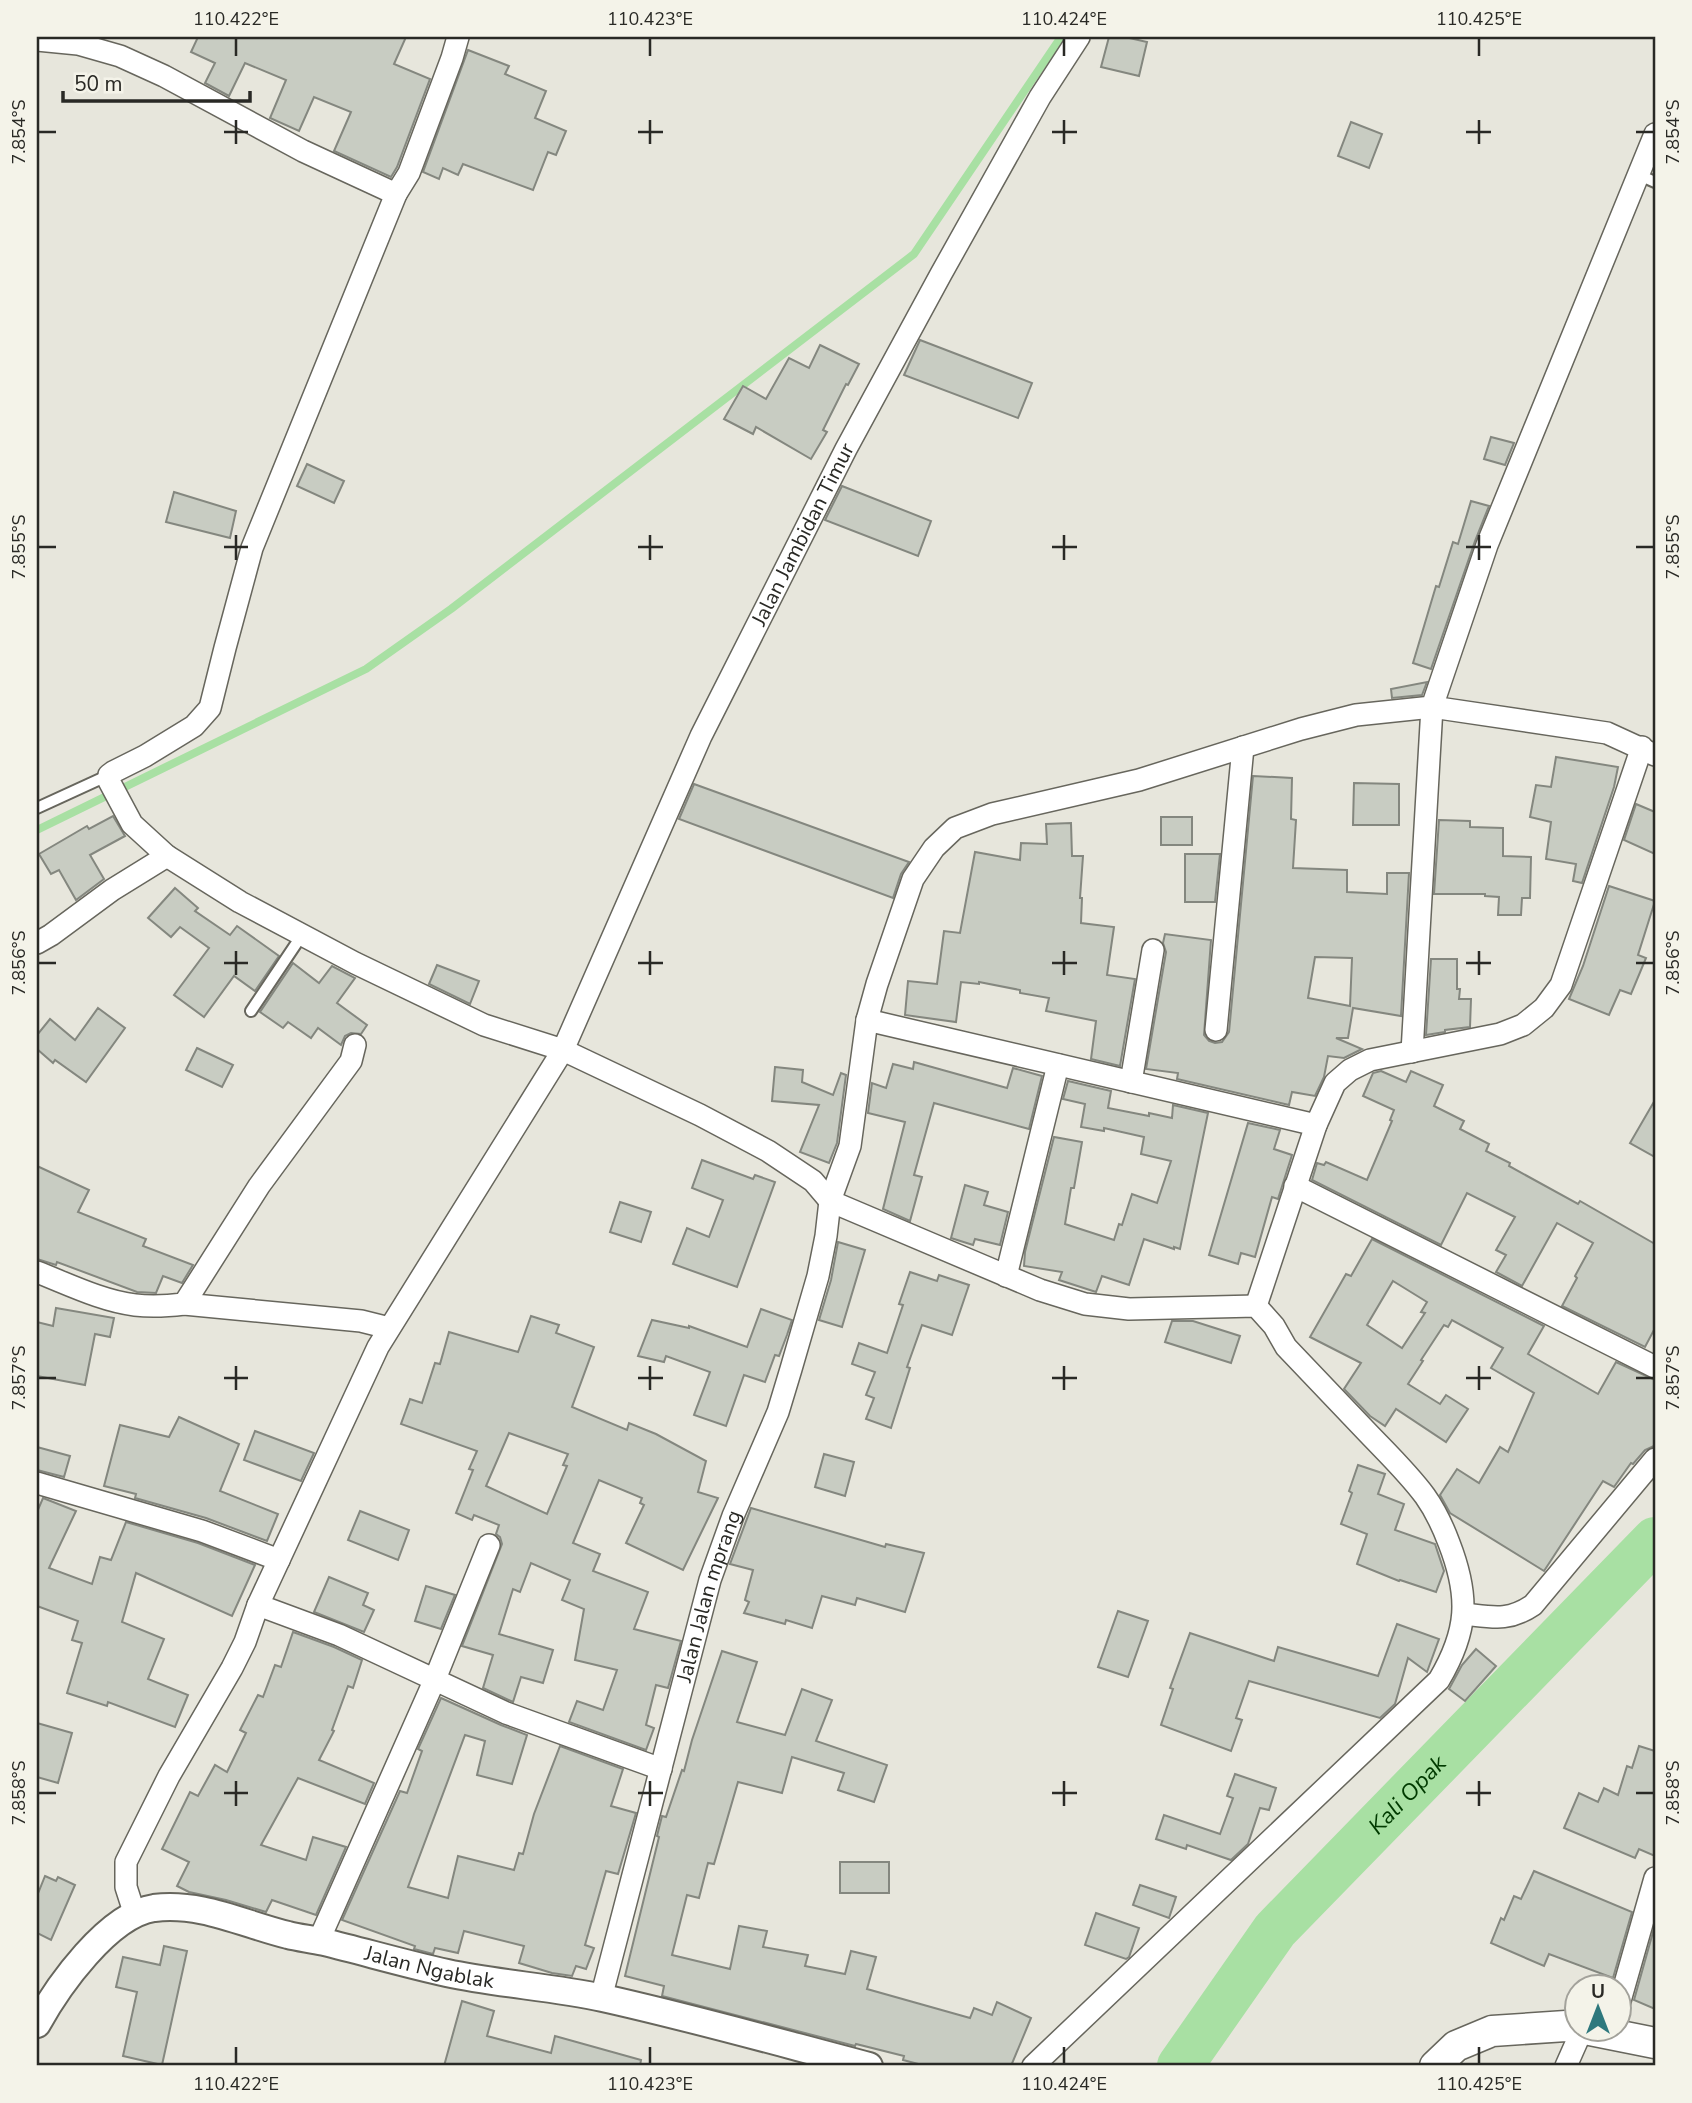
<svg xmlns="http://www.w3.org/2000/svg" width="1692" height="2103" viewBox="0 0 1692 2103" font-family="'Nunito Sans',sans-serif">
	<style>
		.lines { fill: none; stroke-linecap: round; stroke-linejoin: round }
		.stream { stroke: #a8e0a3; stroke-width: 8 }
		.river { stroke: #a8e0a3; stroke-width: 46 }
		.building { fill: #c8ccc2; stroke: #84877f; stroke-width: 2; fill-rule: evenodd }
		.service-casing { stroke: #67665d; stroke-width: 14 }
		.minor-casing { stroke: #67665d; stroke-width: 24 }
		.tertiary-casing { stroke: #67665d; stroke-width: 30 }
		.secondary-casing { stroke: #67665d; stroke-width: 33 }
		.service { stroke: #fff; stroke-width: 10 }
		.minor { stroke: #fff; stroke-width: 21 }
		.tertiary { stroke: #fff; stroke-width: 26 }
		.secondary { stroke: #fff; stroke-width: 30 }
		.ticks { fill: none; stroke: #292925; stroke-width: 2.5 }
		.labels { text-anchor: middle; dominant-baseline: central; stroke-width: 5; stroke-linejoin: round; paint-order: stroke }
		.street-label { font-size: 21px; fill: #292925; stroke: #f4f3e9 }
		.water-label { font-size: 23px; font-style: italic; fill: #003a00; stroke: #f4f3e9 }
		.neatline { fill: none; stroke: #292925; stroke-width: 2.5 }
		.ticks-label { font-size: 18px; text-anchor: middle; fill: #292925 }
	</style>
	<rect width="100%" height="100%" fill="#e7e6dc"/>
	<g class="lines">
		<!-- stream -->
		<polyline class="stream" points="37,830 366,669 451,609 914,254 1061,37"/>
		<!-- river -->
		<path class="river" id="s1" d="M1180,2066L1275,1930L1655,1540"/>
	</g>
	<!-- building -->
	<g class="building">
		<polygon points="198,37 406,37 394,64 430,79 397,167 391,177 334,151 351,112 314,97 299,131 270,118 286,80 245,63 229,96 205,83 215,63 191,52"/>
		<polygon points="1109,37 1125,37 1147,42 1139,76 1101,67"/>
		<polygon points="468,50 509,66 505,74 546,91 535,118 566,131 556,155 548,152 533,190 463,164 458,175 443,168 439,179 423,172"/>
		<polygon points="1351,122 1382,134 1369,168 1338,156"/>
		<polygon points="920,340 1032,383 1018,418 904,375"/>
		<polygon points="820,345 859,364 848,385 846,384 823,430 827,432 811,459 756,427 753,434 724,419 743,386 766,399 789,358 809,368"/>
		<polygon points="1491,437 1514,443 1505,465 1484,459"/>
		<polygon points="307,464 344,481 334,503 297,486"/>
		<polygon points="842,486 931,521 918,556 825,520"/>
		<polygon points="174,492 236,511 230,538 166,522"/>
		<polygon points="1471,501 1489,506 1475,541 1431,669 1413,663 1436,586 1439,587 1453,542 1458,544"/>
		<polygon points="1427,682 1422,695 1392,698 1391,689"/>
		<polygon points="1556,757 1618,767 1614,787 1582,883 1573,881 1576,864 1546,859 1551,822 1530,817 1536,785 1551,787"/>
		<path d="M1253,776L1292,778L1291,819L1296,820L1293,868L1347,870V892L1387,894V873H1409L1401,1016L1353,1008L1348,1038H1336L1362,1049L1344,1058L1328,1056L1324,1077L1315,1096L1292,1092L1289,1105L1177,1079L1178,1073L1146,1069L1166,952L1163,943L1165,934L1211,940L1204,1035L1209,1041L1215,1043L1222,1042L1229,1032ZM1315,957L1352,958L1350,1006L1308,998Z"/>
		<polygon points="1354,783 1399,784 1399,825 1353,825"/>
		<polygon points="694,784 909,862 901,874 893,898 679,819"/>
		<polygon points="1636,804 1655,812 1655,854 1624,840"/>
		<polygon points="113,816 125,836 90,855 104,879 76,900 59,870 51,874 39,854 87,826 89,829"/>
		<rect x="1161" y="817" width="31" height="28"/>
		<polygon points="1439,820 1470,821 1470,827 1503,828 1503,856 1531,857 1530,898 1522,898 1521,915 1498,915 1499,897 1485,896 1485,894 1434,894"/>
		<polygon points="1071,823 1072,856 1083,856 1080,898 1082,898 1081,923 1114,927 1107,975 1135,979 1120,1066 1091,1059 1096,1021 1046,1011 1049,998 1020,993 1020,990 979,982 979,984 961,982 956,1022 905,1015 908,981 937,984 944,931 960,933 975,852 1020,860 1021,843 1047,844 1046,824"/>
		<polygon points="1185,854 1220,854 1215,902 1185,902"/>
		<polygon points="1609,886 1655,901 1638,955 1646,958 1631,994 1620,990 1609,1015 1569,999 1583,966"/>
		<polygon points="175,888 198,908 195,911 230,935 237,926 279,956 255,991 234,976 204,1017 174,995 209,948 180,927 171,937 148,918"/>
		<polygon points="1431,959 1457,959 1457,989 1460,989 1459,999 1471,999 1470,1027 1445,1030 1445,1032 1426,1035"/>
		<polygon points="293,963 319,983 332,966 355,978 337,1003 367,1025 361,1034 351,1033 345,1036 341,1045 318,1028 311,1038 288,1022 283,1028 260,1012"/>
		<polygon points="437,965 479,981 470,1004 429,984"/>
		<polygon points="98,1008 125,1028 86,1082 55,1060 53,1063 37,1049 37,1035 50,1019 75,1040"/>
		<polygon points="197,1048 233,1065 222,1087 186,1070"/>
		<polygon points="914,1062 1007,1088 1013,1068 1042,1076 1029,1129 934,1103 914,1175 922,1177 910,1221 883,1209 905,1122 868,1113 872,1083 886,1088 893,1064 913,1069"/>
		<polygon points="775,1067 803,1070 802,1082 833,1095 841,1073 846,1075 837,1143 829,1163 800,1152 819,1105 772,1101"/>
		<polygon points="1381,1071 1406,1082 1411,1071 1443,1085 1434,1106 1464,1121 1460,1129 1489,1144 1486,1151 1510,1163 1509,1166 1578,1204 1580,1201 1655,1244 1655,1328 1645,1347 1562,1306 1577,1278 1575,1276 1593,1243 1557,1223 1522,1286 1496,1272 1506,1255 1496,1250 1515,1217 1467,1193 1441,1245 1312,1180 1317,1163 1324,1165 1326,1162 1367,1180 1392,1121 1390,1120 1394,1110 1363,1096 1373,1073"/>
		<polygon points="1068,1081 1111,1091 1108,1108 1149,1116 1149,1113 1172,1118 1173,1105 1208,1113 1180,1249 1174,1247 1174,1249 1144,1239 1129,1285 1102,1276 1096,1292 1059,1280 1062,1272 1024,1266 1025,1252 1054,1137 1082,1142 1074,1188 1071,1188 1065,1224 1114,1240 1119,1224 1122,1225 1132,1194 1157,1203 1171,1161 1141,1154 1144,1137 1104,1128 1104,1131 1081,1127 1085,1104 1063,1099"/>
		<polygon points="1655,1100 1655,1157 1630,1143"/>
		<polygon points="1248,1123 1280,1130 1274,1149 1292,1155 1278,1199 1272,1197 1255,1257 1241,1253 1238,1264 1209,1255"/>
		<polygon points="702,1160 753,1179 755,1175 775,1182 737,1287 673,1264 687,1228 709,1237 723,1200 692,1188"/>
		<polygon points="37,1166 89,1190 78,1212 146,1239 143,1246 193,1265 182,1283 163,1276 156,1293 137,1292 57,1262 56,1265 37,1259"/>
		<polygon points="965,1185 988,1192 984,1205 1008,1212 1000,1245 975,1239 973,1245 951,1238"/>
		<polygon points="620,1202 651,1212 641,1242 610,1232"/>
		<path d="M1372,1239L1544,1326L1528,1354L1598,1394L1616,1362L1655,1380V1444L1654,1446L1645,1450L1633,1464L1631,1463L1614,1487L1603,1481L1544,1571L1450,1513L1440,1495L1457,1469L1479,1483L1500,1447L1508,1452L1534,1393L1491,1368L1503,1348L1452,1320L1448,1327L1444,1325L1421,1360L1423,1361L1408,1384L1440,1404L1446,1395L1468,1409L1446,1442L1396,1409L1385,1426L1370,1416L1344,1389L1361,1363L1310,1337L1346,1274L1351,1276ZM1393,1281L1427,1302L1421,1312L1425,1313L1402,1348L1367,1325Z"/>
		<polygon points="838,1242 865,1250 842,1327 819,1320 831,1280"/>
		<polygon points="910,1272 937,1281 939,1275 969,1285 952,1335 922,1325 907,1367 910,1368 891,1428 866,1419 874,1398 866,1395 875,1372 852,1364 859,1343 887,1353 903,1305 899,1304"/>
		<polygon points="56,1308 114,1318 110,1337 95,1334 85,1385 37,1376 37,1322 53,1326"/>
		<polygon points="761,1309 792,1320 787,1335 779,1356 775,1355 765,1382 744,1375 726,1426 694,1415 710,1372 666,1356 664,1362 638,1356 652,1320 689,1328 689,1326 747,1347"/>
		<path d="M531,1316L559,1325L556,1333L594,1347L572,1407L627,1430L629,1423L656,1434L706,1461L698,1492L718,1498L683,1570L626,1543L644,1505L640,1503L642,1498L599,1480L573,1543L600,1554L593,1571L648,1592L634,1629L681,1641L668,1688L656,1685L646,1725L654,1728L646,1750L569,1722L577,1701L603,1710L617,1670L575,1660L584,1609L562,1600L570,1580L531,1563L520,1592L513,1589L499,1634L553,1650L543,1683L521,1677L513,1702L483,1688L493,1655L462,1646L502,1544L500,1537L496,1534L499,1525L474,1515L472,1520L456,1513L473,1470L469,1469L477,1451L401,1424L410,1399L422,1403L435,1363L440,1364L449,1332L518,1352ZM509,1433L568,1454L563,1465L567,1466L547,1514L486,1486Z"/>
		<polygon points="1172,1321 1193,1321 1240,1336 1231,1363 1165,1342"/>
		<polygon points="179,1417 239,1444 220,1491 278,1514 267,1541 206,1518 135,1498 136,1494 104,1486 120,1425 169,1437"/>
		<polygon points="255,1431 314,1453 301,1481 244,1460"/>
		<polygon points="37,1447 70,1456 64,1477 37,1470"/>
		<polygon points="824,1454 854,1462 845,1496 815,1487"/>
		<polygon points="1358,1465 1385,1474 1378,1494 1404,1504 1395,1530 1435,1544 1444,1571 1436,1592 1400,1580 1399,1581 1357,1564 1367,1534 1341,1524 1352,1493 1349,1491"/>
		<polygon points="43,1498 76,1511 49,1568 92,1584 100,1557 111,1560 126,1522 198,1543 255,1565 232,1616 136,1573 122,1622 164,1639 148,1679 188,1695 175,1727 108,1702 107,1706 67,1693 82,1643 72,1640 78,1621 37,1606 37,1512"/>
		<polygon points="751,1508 885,1547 886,1544 924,1553 905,1612 857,1598 855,1605 822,1596 812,1628 786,1620 785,1624 744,1613 749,1602 745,1600 753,1570 730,1564"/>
		<polygon points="360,1511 409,1530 398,1560 348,1540"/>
		<polygon points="329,1577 368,1593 363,1605 374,1610 364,1632 314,1612"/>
		<polygon points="426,1586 455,1595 441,1629 415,1621"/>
		<polygon points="1118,1611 1148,1621 1128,1677 1098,1667"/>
		<polygon points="1397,1624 1439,1639 1427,1672 1408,1658 1395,1704 1380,1718 1249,1681 1236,1718 1242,1720 1231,1751 1161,1725 1173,1689 1170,1688 1190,1633 1274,1661 1278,1647 1378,1676"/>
		<polygon points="293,1632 334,1647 362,1660 353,1688 348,1686 332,1730 334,1731 319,1760 374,1783 365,1804 298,1778 261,1845 306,1860 313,1837 346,1847 316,1915 272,1900 266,1912 226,1900 189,1892 177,1886 189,1862 162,1849 190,1792 198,1796 215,1765 227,1772 246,1733 240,1730 258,1695 263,1697 275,1665 281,1667"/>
		<polygon points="1476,1649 1496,1666 1465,1701 1449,1689 1462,1665"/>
		<polygon points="722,1651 757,1662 737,1722 785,1735 802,1689 832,1700 816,1741 887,1765 874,1802 838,1790 844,1773 792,1757 782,1793 738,1782 714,1864 708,1863 699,1898 687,1895 672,1955 730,1969 739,1926 767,1931 763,1947 808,1955 805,1966 845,1974 851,1951 876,1957 867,1989 970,2018 974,2008 992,2015 997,2002 1031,2018 1011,2066 926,2066 903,2060 904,2056 856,2044 855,2046 662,1996 664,1986 625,1976 659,1837 657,1836 662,1816 666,1817 682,1770 684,1771 692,1740"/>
		<polygon points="441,1698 501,1725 527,1735 512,1784 477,1775 485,1741 465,1735 408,1887 448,1898 458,1856 514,1870 519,1853 523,1854 534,1814 560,1746 623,1769 611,1806 636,1813 618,1874 606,1871 585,1945 594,1948 586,1969 576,1966 572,1976 552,1973 519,1963 524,1946 464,1931 458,1953 435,1948 433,1954 414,1949 415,1946 342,1920 400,1791 407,1793 422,1751 418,1749"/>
		<polygon points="37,1723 72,1733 58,1783 37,1777"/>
		<polygon points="1639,1746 1655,1751 1655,1856 1639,1849 1635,1858 1564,1828 1579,1793 1598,1802 1604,1788 1618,1795 1627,1766 1632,1768"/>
		<polygon points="1235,1774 1276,1788 1269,1810 1260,1808 1248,1844 1231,1860 1187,1845 1186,1849 1156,1839 1164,1815 1220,1834 1233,1798 1227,1796"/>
		<rect x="840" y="1862" width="49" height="31"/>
		<polygon points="1534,1871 1632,1912 1613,1978 1549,1954 1544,1966 1491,1943 1501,1918 1504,1920 1514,1896 1521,1899"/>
		<polygon points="45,1876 56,1881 58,1877 75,1885 51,1940 37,1933 37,1896"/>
		<polygon points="1140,1885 1176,1897 1169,1918 1133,1905"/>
		<polygon points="1096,1913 1139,1928 1129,1957 1126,1959 1085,1945"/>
		<polygon points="1655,1925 1655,2009 1634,2000"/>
		<polygon points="164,1946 187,1951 162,2065 123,2056 137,1992 116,1987 123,1957 160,1965"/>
		<polygon points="462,2001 494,2011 487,2036 551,2053 555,2036 641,2060 640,2066 444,2066"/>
	</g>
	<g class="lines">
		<!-- service casing -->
		<g class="service-casing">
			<g id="service">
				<polyline points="1639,175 1655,182"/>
				<polyline points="37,808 109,775"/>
				<polyline points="251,1011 302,935"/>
			</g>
		</g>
		<!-- minor casing -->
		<g class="minor-casing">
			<g id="minor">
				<polyline points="37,40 78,44 120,56 164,76 303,151 396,194"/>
				<polyline points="37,943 51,935 112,890 167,856"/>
				<polyline points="867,1020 1316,1125"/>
				<polyline points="1216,1030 1243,747"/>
				<polyline points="1412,1052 1432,707 1607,733 1655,755"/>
				<polyline points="1131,1082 1153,950"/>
				<polyline points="1295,1186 1655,1367"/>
				<path d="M37,1272C68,1284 102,1301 135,1305C151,1307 168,1306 184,1304L259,1186L351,1061L355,1045"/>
				<polyline points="1006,1276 1058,1065"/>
				<polyline points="184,1304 361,1321 389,1328"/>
				<polyline points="1256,1306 1316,1125 1335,1083 1350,1070 1370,1060 1500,1034 1523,1025 1544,1008 1561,985 1642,747"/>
				<polyline points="37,1483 202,1531 279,1560"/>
				<polyline points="258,1605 339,1635 506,1713 661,1769"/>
				<path d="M1464,1614C1492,1617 1508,1622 1533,1605L1655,1459"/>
				<polyline points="135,1915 126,1887 126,1862 169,1776 232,1668 245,1642 258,1605 378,1347 563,1050 484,1025 355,963 240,902 167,856 132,824 109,781 109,775 113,772 145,756 194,726 210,708 225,648 252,548 396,194 409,173 452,58 458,37"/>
				<polyline points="319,1940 435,1679 489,1545"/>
				<path id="s2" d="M601,1998L710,1580L733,1516L778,1412L791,1369L818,1276L826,1236L830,1201L850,1146L867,1020L877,984L913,879L934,848L955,828L992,814L1139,780L1301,729L1356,715L1432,707L1487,545L1655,134"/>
				<polyline points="1618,2008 1655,1878"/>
				<path id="s3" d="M1033,2066L1439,1680C1468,1631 1470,1597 1449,1543C1443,1527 1435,1510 1425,1496C1408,1473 1387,1453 1367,1432C1340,1404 1313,1375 1286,1347L1274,1326L1256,1306L1129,1309L1085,1304L1040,1290L830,1201L813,1181L768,1151L700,1115L563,1050L701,736L846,449L941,274L1040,97L1079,37"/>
				<polyline points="1566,2066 1582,2030"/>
			</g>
		</g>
		<!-- tertiary casing -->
		<g class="tertiary-casing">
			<g id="tertiary">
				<path id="s4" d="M37,2024C58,1986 108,1915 154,1908C201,1902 243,1924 288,1935C299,1938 312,1939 324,1942C365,1952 406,1964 447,1973C498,1984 552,1987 603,1998C693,2018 781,2043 869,2066"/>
			</g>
		</g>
		<!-- secondary casing -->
		<g class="secondary-casing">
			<g id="secondary">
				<polyline points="1590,2030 1655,2043"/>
				<polyline points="1435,2066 1456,2046 1492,2031 1566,2026 1576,2028"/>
			</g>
		</g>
		<!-- service -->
		<use href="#service" class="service"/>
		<!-- minor -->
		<use href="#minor" class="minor"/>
		<!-- tertiary -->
		<use href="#tertiary" class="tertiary"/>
		<!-- secondary -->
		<use href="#secondary" class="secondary"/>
	</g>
	<!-- ticks -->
	<path class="ticks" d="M236,38V56M650,38V56M1064,38V56M1479,38V56M236,120V144M650,120V144M1064,120V144M1479,120V144M38,132H56M224,132H248M638,132H663M1052,132H1077M1466,132H1491M1636,132H1654M236,535V560M650,535V560M1064,535V560M1479,535V560M38,547H56M224,547H248M638,547H663M1052,547H1077M1466,547H1491M1636,547H1654M236,951V975M650,951V975M1064,951V975M1479,951V975M38,963H56M224,963H248M638,963H663M1052,963H1077M1466,963H1491M1636,963H1654M236,1366V1390M650,1366V1390M1064,1366V1390M1479,1366V1390M38,1378H56M224,1378H248M638,1378H663M1052,1378H1077M1466,1378H1491M1636,1378H1654M236,1781V1806M650,1781V1806M1064,1781V1806M1479,1781V1806M38,1793H56M224,1793H248M638,1793H663M1052,1793H1077M1466,1793H1491M1636,1793H1654M236,2047V2064M650,2047V2064M1064,2047V2064M1479,2047V2064"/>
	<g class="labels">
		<!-- street labels -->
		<g class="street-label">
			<text stroke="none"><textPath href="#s3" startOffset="2336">Jalan Jambidan Timur</textPath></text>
			<text stroke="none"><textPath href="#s2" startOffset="416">Jalan Jalan mprang</textPath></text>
			<text stroke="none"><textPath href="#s4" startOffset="452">Jalan Ngablak</textPath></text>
		</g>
		<!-- water labels -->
		<g class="water-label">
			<text stroke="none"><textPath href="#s1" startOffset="355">Kali Opak</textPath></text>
		</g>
	</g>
	<!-- border -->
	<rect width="1692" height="2103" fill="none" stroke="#f4f3e9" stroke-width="77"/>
	<!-- north arrow -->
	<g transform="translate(1598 2008)"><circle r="33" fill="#f4f3e9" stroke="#a3a29b" stroke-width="2"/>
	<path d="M0-5L12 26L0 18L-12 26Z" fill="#2e787d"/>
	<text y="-10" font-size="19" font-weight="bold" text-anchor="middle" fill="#292925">U</text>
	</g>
	<!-- scale -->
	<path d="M63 91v10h187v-10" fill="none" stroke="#292925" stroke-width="3.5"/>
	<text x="74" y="91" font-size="21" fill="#292925" stroke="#f4f3e9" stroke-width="5" paint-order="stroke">50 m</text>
	<rect x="38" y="38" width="1616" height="2026" class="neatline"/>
	<g class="ticks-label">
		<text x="236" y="25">110.422°E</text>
		<text x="650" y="25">110.423°E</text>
		<text x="1064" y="25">110.424°E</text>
		<text x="1479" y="25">110.425°E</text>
		<text transform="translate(19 132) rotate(-90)" y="6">7.854°S</text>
		<text transform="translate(1673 132) rotate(-90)" y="6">7.854°S</text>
		<text transform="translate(19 547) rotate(-90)" y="6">7.855°S</text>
		<text transform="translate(1673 547) rotate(-90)" y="6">7.855°S</text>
		<text transform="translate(19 963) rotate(-90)" y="6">7.856°S</text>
		<text transform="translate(1673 963) rotate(-90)" y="6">7.856°S</text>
		<text transform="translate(19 1378) rotate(-90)" y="6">7.857°S</text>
		<text transform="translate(1673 1378) rotate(-90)" y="6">7.857°S</text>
		<text transform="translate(19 1793) rotate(-90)" y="6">7.858°S</text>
		<text transform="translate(1673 1793) rotate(-90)" y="6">7.858°S</text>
		<text x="236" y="2090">110.422°E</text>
		<text x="650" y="2090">110.423°E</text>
		<text x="1064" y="2090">110.424°E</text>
		<text x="1479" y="2090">110.425°E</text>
	</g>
</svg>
